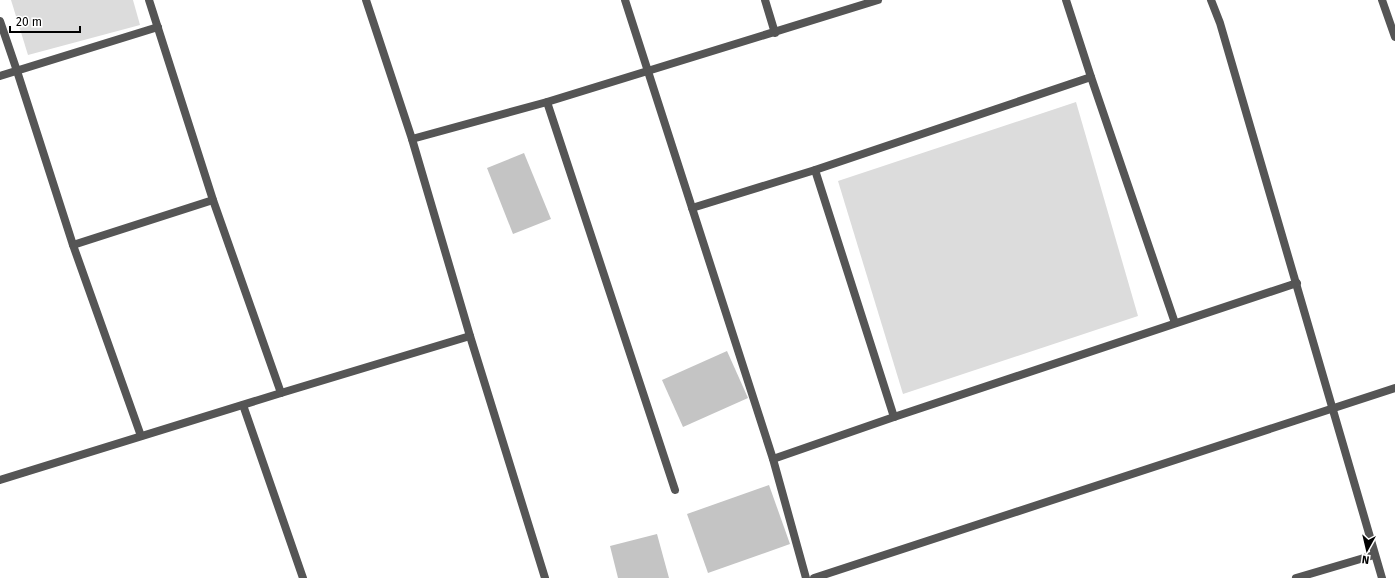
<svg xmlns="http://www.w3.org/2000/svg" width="1395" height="578" viewBox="0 0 1395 578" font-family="'Fira Sans',sans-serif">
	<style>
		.green { fill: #dcdcdc }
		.building { fill: #c4c4c4 }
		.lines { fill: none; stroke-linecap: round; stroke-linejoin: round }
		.minor { stroke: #555; stroke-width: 8 }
	</style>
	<rect width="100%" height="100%" fill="#fff"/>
	<!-- green -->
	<g class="green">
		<polygon points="11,0 133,0 140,25 28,55"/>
		<polygon points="1076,102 1138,316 903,394 838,181"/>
	</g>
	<!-- building -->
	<g class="building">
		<polygon points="524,153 551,219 513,234 487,168"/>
		<polygon points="727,351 748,398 683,427 662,380"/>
		<polygon points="769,485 790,544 708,573 687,514"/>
		<polygon points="657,534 669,578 618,578 610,546"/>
	</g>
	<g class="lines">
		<!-- minor -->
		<g class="minor">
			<polyline points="149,0 213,200 281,393"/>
			<polyline points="625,0 773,459 806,578"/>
			<polyline points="765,0 775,33"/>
			<polyline points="1066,0 1091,77 1175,323"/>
			<polyline points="1211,0 1220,23 1382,578"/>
			<polyline points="1382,0 1395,37"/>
			<polyline points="0,21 17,71 73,245 141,436"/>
			<polyline points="0,76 158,27"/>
			<polyline points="547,102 675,490"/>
			<polyline points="412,139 547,102 878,0"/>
			<polyline points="815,170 894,417"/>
			<polyline points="692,208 815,170 1091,77"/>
			<polyline points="73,245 213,200"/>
			<polyline points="470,336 545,578"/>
			<polyline points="243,405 303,578"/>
			<polyline points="773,459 894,417 1297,283"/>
			<polyline points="0,480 281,393 470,336 412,139 366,0"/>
			<polyline points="814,578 1395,388"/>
			<polyline points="1296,578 1374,555"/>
		</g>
	</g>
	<!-- north arrow -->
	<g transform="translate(1367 550) rotate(188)" stroke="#ffffff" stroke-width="3" paint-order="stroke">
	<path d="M0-3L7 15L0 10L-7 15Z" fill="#000000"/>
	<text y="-6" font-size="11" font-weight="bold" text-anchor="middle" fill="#000000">N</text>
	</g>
	<!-- scale -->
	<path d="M10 26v6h70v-6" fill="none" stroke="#000000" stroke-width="2"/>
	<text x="16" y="26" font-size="12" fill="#000000" stroke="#ffffff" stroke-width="3" paint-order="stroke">20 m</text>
</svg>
